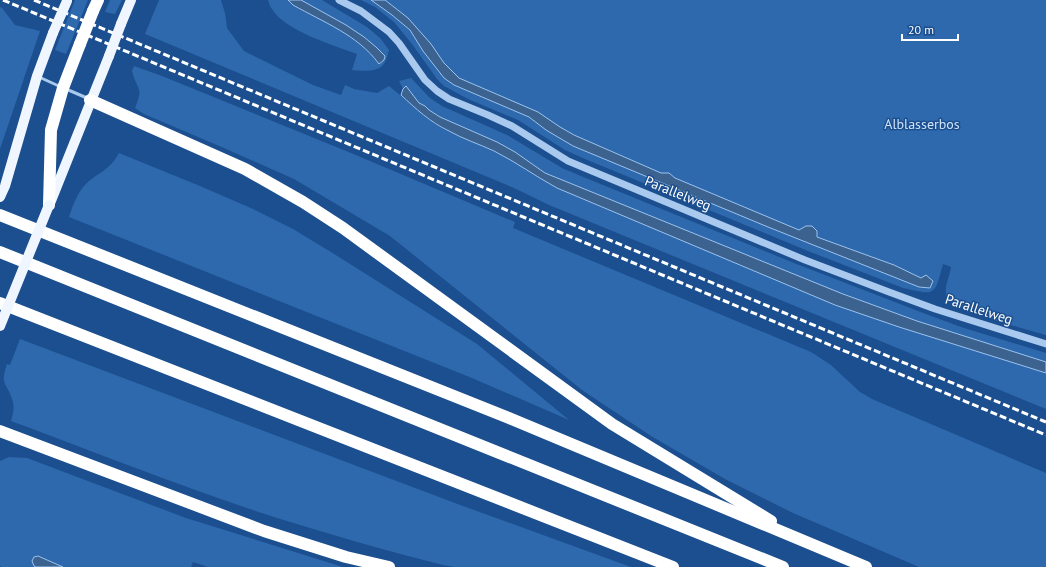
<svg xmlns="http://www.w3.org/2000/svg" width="1046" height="567" viewBox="0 0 1046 567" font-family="'PT Sans',sans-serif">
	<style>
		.green { fill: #2e69ad }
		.water { fill: #3c6290; stroke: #9cc4f0 }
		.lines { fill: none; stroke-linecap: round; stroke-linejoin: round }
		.service { stroke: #a9c9ee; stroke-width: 3 }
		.tertiary { stroke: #a9c9ee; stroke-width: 7 }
		.primary { stroke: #f0f6ff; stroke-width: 10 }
		.motorway { stroke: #fff; stroke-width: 12 }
		.rail { stroke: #fff; stroke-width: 3; stroke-dasharray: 7 3; stroke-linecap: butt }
		.primary-bridge { stroke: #f0f6ff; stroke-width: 10 }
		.motorway-bridge { stroke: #fff; stroke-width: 12 }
		.labels { text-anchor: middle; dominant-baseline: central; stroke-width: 3; stroke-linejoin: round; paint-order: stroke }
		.park-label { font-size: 14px; fill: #cfe3fa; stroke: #1b4f8f }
		.street-label { font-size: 14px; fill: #fff; stroke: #1b4f8f }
	</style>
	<rect width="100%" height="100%" fill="#1b4f8f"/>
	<!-- green -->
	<g class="green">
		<polygon points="75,0 88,0 66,54 55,50"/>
		<polygon points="110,0 122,0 115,14 105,12"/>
		<path d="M159,0H221L225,13L227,28L244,51L313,85L341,95L345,85L354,89L377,93L389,86C402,96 414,108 427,118C446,133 471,140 493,151C515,161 535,176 557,188L835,305L899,327L1046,373V409L549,205L514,188L145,34Z"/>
		<path d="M268,0H288L293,5C324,21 358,36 379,64L384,60L385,56C362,30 330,19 301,0H322L367,27L380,38L389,50C388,53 387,59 385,62C380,73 362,71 352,70L357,54C333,45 285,31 272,9C270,7 269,3 268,0Z"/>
		<path d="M361,0H371L392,15L410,30L423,51L444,78L454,85L529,117L546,130L573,146L768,227L919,287L930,288L921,278L894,265L817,237L806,226L799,230L675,178L669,173H661L574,135L560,127L460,82L421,46L408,18L385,0H1046V335C1029,330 952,310 947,297C943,288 950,276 951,267L943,264C934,297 936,295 903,288L808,251L585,159L565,150L518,120L468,99L444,86L437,79L412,44L394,22L375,7Z"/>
		<polygon points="0,7 2,8 15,25 40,31 0,149"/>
		<path d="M134,66L162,76L351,153L515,222L513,228L811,352L831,365L860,392L872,399L1046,473V567H919L793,513L725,479L651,436L582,390L390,236L294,179L224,148L144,114L135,108C144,86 137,91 132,71Z"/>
		<polygon points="411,78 430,98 442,106 507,135 562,168 581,176 794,263 918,311 961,327 1046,353 1046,363 917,321 843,294 545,173 515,152 497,142 440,117 429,110 425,106 419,103 406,87 403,89 399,81"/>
		<path d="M119,153L200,186L253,209L293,229L331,252L477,344L569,420L472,378L69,217C73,205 78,190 89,181C102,171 110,169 119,153Z"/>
		<path d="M20,339L463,506L631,567H455L443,565C387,551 332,535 277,518C187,489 100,454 11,421C13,414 15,407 12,399C6,381 0,386 7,364L10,365Z"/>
		<polygon points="9,457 27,458 186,518 343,567 208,567 193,562 191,567 63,567 38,556 34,566 36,567 2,567 0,566 0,461"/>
	</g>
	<!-- water -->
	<g class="water">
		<path d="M288,0H301L346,25L364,37L376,47L385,56L384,60L379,64C358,35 323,22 293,5Z"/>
		<polygon points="371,0 385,0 408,18 431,44 444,63 459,78 538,112 560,127 574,135 661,173 669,173 675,178 799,230 806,226 812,226 817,231 817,237 894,265 921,278 926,275 933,281 930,288 919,287 768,227 573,146 546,130 529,117 454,85 444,78 423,51 410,30 392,15"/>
		<path d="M406,86L419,103L425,106L429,110L440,117L497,142L515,152L545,173L843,294L917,321L1046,362V373L899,327L835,305L557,188C535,176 516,162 494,151C479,144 463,139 449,131C430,122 416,109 401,95L403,89Z"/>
		<polygon points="38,556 63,567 36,567 34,566 32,561 34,557"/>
	</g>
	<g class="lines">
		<!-- service -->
		<g class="service">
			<polyline points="39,77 61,87"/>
			<polyline points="66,89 87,98"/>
		</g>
		<!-- tertiary -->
		<polyline class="tertiary" points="339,0 361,11 389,32 399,43 425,80 437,91 449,99 488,115 512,126 568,161 805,260 889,292 935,309 1046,344"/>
		<!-- primary -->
		<g class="primary">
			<polyline points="121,24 131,0"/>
			<polyline points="0,197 5,186 37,76 53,33"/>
			<polyline points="51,201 109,56"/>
		</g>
		<!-- motorway -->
		<g class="motorway">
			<polyline points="93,11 98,0"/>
			<polyline points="90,100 245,169 303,202 343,228 612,424 771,521"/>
			<polyline points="49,205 51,130 63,88 80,44"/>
			<polyline points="0,215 509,418 866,567"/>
			<polyline points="0,252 783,567"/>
			<polyline points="0,303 673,567"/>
			<polyline points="0,431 264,531 346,557 389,567"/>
		</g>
		<!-- rail -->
		<g class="rail">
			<polyline points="3,0 1046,435"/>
			<polyline points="34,0 1046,422"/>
		</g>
		<!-- primary-bridge -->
		<g class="primary-bridge">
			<polyline points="53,33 67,1"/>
			<polyline points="109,56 121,24"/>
			<polyline points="0,326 49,205"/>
		</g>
		<!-- motorway-bridge -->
		<polyline class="motorway-bridge" points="80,44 93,11"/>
	</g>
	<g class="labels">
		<!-- park labels -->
		<g class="park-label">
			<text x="922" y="124">Alblasserbos</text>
		</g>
		<!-- street labels -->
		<g class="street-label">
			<text transform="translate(678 193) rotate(22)">Parallelweg</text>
			<text transform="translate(979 309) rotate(18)">Parallelweg</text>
		</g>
	</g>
	<!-- scale -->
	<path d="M902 34v6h56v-6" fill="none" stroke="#ffffff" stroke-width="2"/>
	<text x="908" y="34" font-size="12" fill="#ffffff" stroke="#1b4f8f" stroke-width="3" paint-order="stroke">20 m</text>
</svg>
